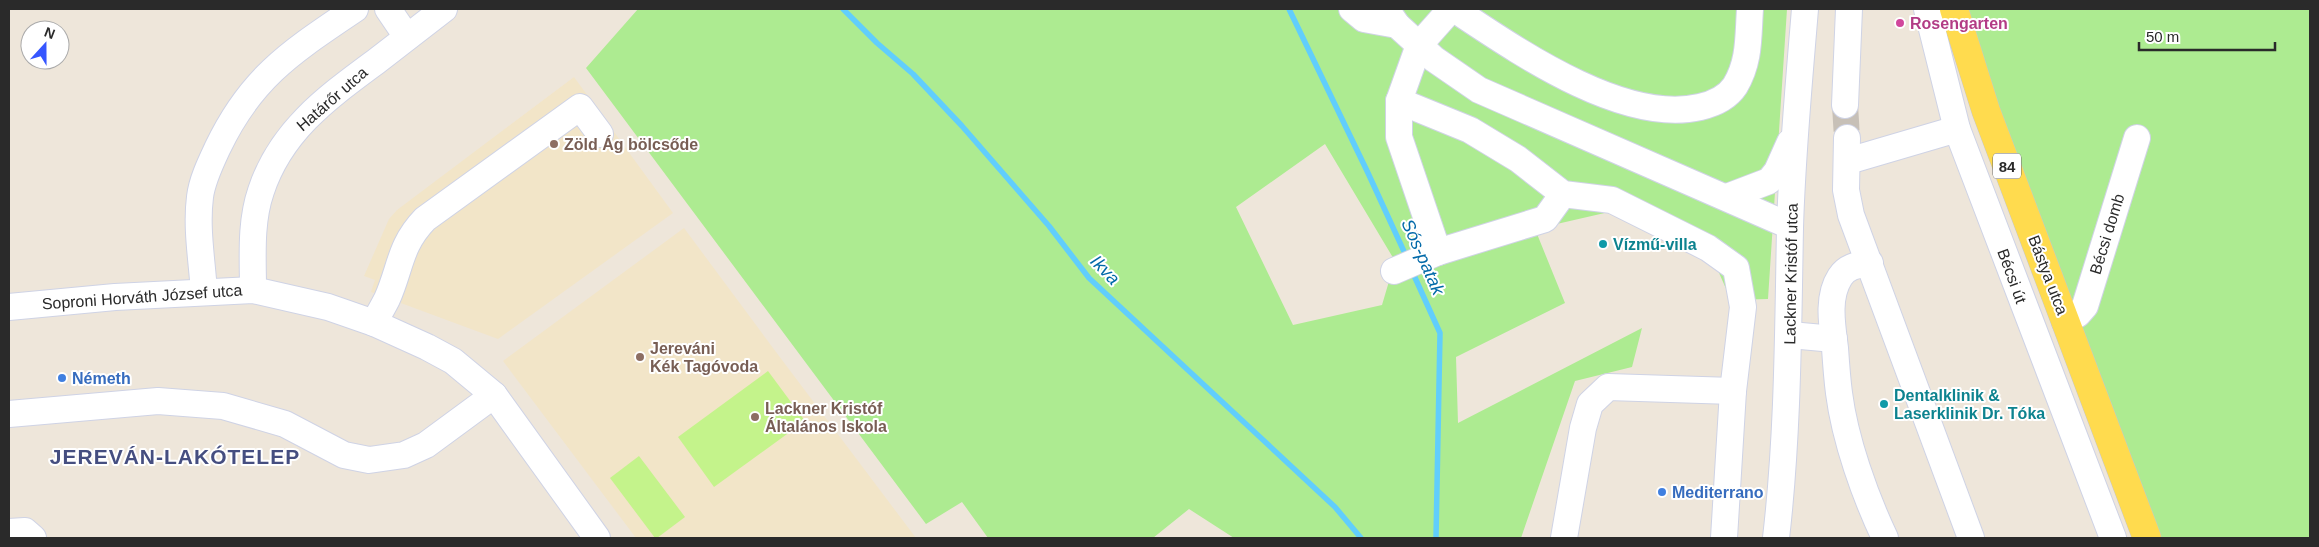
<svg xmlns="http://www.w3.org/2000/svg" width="2319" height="547" viewBox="0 0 2319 547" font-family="Helvetica,sans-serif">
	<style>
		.education { fill: #f2e5c8 }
		.green { fill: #adeb91; fill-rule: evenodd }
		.pitch { fill: #c4f38b }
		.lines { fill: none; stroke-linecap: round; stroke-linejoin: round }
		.stream { stroke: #61cefc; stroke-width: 5.5 }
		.minor-tunnel { stroke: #c7c0b7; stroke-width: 26; stroke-dasharray: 26 13; stroke-linecap: butt }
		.minor-casing { stroke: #cfd3e5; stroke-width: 28 }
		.major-casing { stroke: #c8c8c8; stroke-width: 29 }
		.minor { stroke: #fff; stroke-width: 26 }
		.major { stroke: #ffdb4e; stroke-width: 28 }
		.hotel-dot { fill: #d1479c; stroke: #fff; stroke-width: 2 }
		.education-dot { fill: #8d6e63; stroke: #fff; stroke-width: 2 }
		.culture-dot { fill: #0f9aa8; stroke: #fff; stroke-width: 2 }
		.shop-dot { fill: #3f7fe0; stroke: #fff; stroke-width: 2 }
		.labels { text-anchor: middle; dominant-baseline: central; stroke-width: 4; stroke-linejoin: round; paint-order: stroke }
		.shield { fill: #fff; stroke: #6a6a6a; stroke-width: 1 }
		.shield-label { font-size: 15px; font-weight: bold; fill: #2a2a2a }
		.hotel-label { font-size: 16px; font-weight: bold; fill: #b23c85; stroke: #fff; text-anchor: start }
		.street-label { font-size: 16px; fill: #2a2a2a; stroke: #fff }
		.education-label { font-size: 16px; font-weight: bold; fill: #785e54; stroke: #fff; text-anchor: start }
		.culture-label { font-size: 16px; font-weight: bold; fill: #0d838f; stroke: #fff; text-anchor: start }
		.shop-label { font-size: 16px; font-weight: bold; fill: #366cbe; stroke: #fff; text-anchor: start }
		.water-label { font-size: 18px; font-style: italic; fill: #0069a8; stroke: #fff }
		.district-label { font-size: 21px; font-weight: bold; letter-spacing: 1px; fill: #454e80; stroke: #fff }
	</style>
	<rect width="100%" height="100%" fill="#eee6da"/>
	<!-- education -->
	<g class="education">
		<polygon points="574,77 673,213 498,339 371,292 375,280 364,276 389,219 397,210"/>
		<polygon points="684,228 776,352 916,538 636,538 503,361"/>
	</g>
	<!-- green -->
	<g class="green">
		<path d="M638,9H1787L1768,299L1731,300L1716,266L1609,212L1535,229L1565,303L1456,357L1458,423L1642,328L1632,367L1575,381L1521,538H1234L1189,509L1153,538H988L962,502L926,524L586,68ZM1325,144L1395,261L1382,305L1293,325L1236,207Z"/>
		<polygon points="1967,9 2310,9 2310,538 2159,538 1997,105"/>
	</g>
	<!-- pitch -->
	<g class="pitch">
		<polygon points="768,371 805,421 714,487 678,437"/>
		<polygon points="639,456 685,517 657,538 655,538 610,478"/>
	</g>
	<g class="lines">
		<!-- stream -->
		<g class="stream">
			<polyline points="843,9 877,43 913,74 962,126 1049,226 1089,278 1335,507 1361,538"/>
			<polyline points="1289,9 1368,173 1407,258"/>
			<polyline points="1412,271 1440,333 1436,538"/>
		</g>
		<!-- minor-tunnel -->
		<polyline class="minor-tunnel" points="1845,105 1847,138"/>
		<!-- minor casing -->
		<g class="minor-casing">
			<g id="minor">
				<polyline points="388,9 407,37"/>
				<polyline points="1352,9 1364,19 1397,25"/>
				<polyline points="1386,9 1397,25 1419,45 1399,101 1470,130 1518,159 1563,194 1612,200 1708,248 1736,268 1743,307 1733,391 1724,538"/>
				<polyline points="1451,9 1419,45 1434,59 1479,90 1790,226"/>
				<path d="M1454,9C1516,50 1623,125 1700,107C1713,104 1727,98 1735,86C1750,61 1748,37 1750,9"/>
				<polyline points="1927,9 1957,129 2113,538"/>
				<polyline points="1845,105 1849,9"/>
				<polyline points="1847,138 1846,190 1851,215 1971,538"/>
				<polyline points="1848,161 1957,129"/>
				<polyline points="1727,197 1769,181 1777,171 1790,142"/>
				<polyline points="1438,252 1545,219 1563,194"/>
				<path d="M1870,263C1858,265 1847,266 1840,277C1827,297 1832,325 1835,348C1836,363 1837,378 1839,393C1845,440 1865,496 1885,538"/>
				<polyline points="1394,271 1438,252 1399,137 1399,101"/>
				<path d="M253,290C253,258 250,223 261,191C281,130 328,97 378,60C400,43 422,26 444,9"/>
				<path d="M204,292C202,261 196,228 200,197C202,180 211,162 218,147C252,76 293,51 355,9"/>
				<polyline points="9,307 115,297 253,290 328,307 374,323 427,347 453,361 494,395 597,538"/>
				<polyline points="2065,322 2078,314 2085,306 2137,138"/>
				<path d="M374,323C378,315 383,307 387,299C401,268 399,246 425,219L580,107L600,134"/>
				<polyline points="1790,335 1834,339"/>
				<polyline points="9,414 158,401 223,406 285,424 344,455 369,460 404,455 426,445 494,395"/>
				<polyline points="9,532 25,531 33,538"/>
				<polyline points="1564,538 1583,428 1590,404 1608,387 1733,391"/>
				<path d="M1776,538C1788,435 1788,332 1790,228C1792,155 1799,82 1805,9"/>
			</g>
		</g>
		<!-- major casing -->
		<g class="major-casing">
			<polyline id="major" points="1954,9 1986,111 2147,538"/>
		</g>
		<!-- minor -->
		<use href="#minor" class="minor"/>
		<!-- major -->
		<use href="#major" class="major"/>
	</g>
	<!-- markers -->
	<circle class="hotel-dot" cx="1900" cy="23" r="5"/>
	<g class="education-dot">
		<circle cx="554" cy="144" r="5"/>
		<circle cx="640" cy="357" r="5"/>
		<circle cx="755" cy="417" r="5"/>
	</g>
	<g class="culture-dot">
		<circle cx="1603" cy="244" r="5"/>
		<circle cx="1884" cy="404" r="5"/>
	</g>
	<g class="shop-dot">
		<circle cx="62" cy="378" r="5"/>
		<circle cx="1662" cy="492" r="5"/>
	</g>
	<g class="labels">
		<!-- shield labels -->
		<rect class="shield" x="1993" y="153.5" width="28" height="25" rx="4"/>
		<g class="shield-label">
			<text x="2007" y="166">84</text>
		</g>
		<!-- hotel labels -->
		<g class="hotel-label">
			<text x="1910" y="23">Rosengarten</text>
		</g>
		<!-- street labels -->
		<g class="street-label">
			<text transform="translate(332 99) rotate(-41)">Határőr utca</text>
			<text transform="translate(2107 234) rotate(-73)">Bécsi domb</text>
			<text transform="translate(1791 274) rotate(-89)">Lackner Kristóf utca</text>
			<text transform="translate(2048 275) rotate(69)">Bástya utca</text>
			<text transform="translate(2012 276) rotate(70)">Bécsi út</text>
			<text transform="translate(142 297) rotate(-4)">Soproni Horváth József utca</text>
		</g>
		<!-- education labels -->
		<g class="education-label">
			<text x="564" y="144">Zöld Ág bölcsőde</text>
			<text x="650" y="348">Jereváni<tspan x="650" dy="18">Kék Tagóvoda</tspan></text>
			<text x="765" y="408">Lackner Kristóf<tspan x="765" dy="18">Általános Iskola</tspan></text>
		</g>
		<!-- culture labels -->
		<g class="culture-label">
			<text x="1613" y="244">Vízmű-villa</text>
			<text x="1894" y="395">Dentalklinik &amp;<tspan x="1894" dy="18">Laserklinik Dr. Tóka</tspan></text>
		</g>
		<!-- shop labels -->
		<g class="shop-label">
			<text x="72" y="378">Németh</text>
			<text x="1672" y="492">Mediterrano</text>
		</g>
		<!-- water labels -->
		<g class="water-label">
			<text transform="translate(1423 257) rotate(66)">Sós-patak</text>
			<text transform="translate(1105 270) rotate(46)">Ikva</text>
		</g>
		<!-- district labels -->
		<g class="district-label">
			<text x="175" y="456">JEREVÁN-LAKÓTELEP</text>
		</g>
	</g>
	<!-- border -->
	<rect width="2319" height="547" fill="none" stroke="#2a2a2a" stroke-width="20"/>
	<!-- north arrow -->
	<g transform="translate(45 45) rotate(21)"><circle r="24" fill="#ffffff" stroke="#aaaaaa"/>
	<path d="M0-4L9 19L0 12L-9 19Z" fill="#3656ff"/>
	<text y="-8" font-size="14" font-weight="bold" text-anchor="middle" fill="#2a2a2a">N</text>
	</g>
	<!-- scale -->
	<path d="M2139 42v8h136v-8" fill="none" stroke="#2a2a2a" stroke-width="2.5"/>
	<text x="2146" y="42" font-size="15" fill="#2a2a2a" stroke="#ffffff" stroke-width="4" paint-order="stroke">50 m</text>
</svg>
